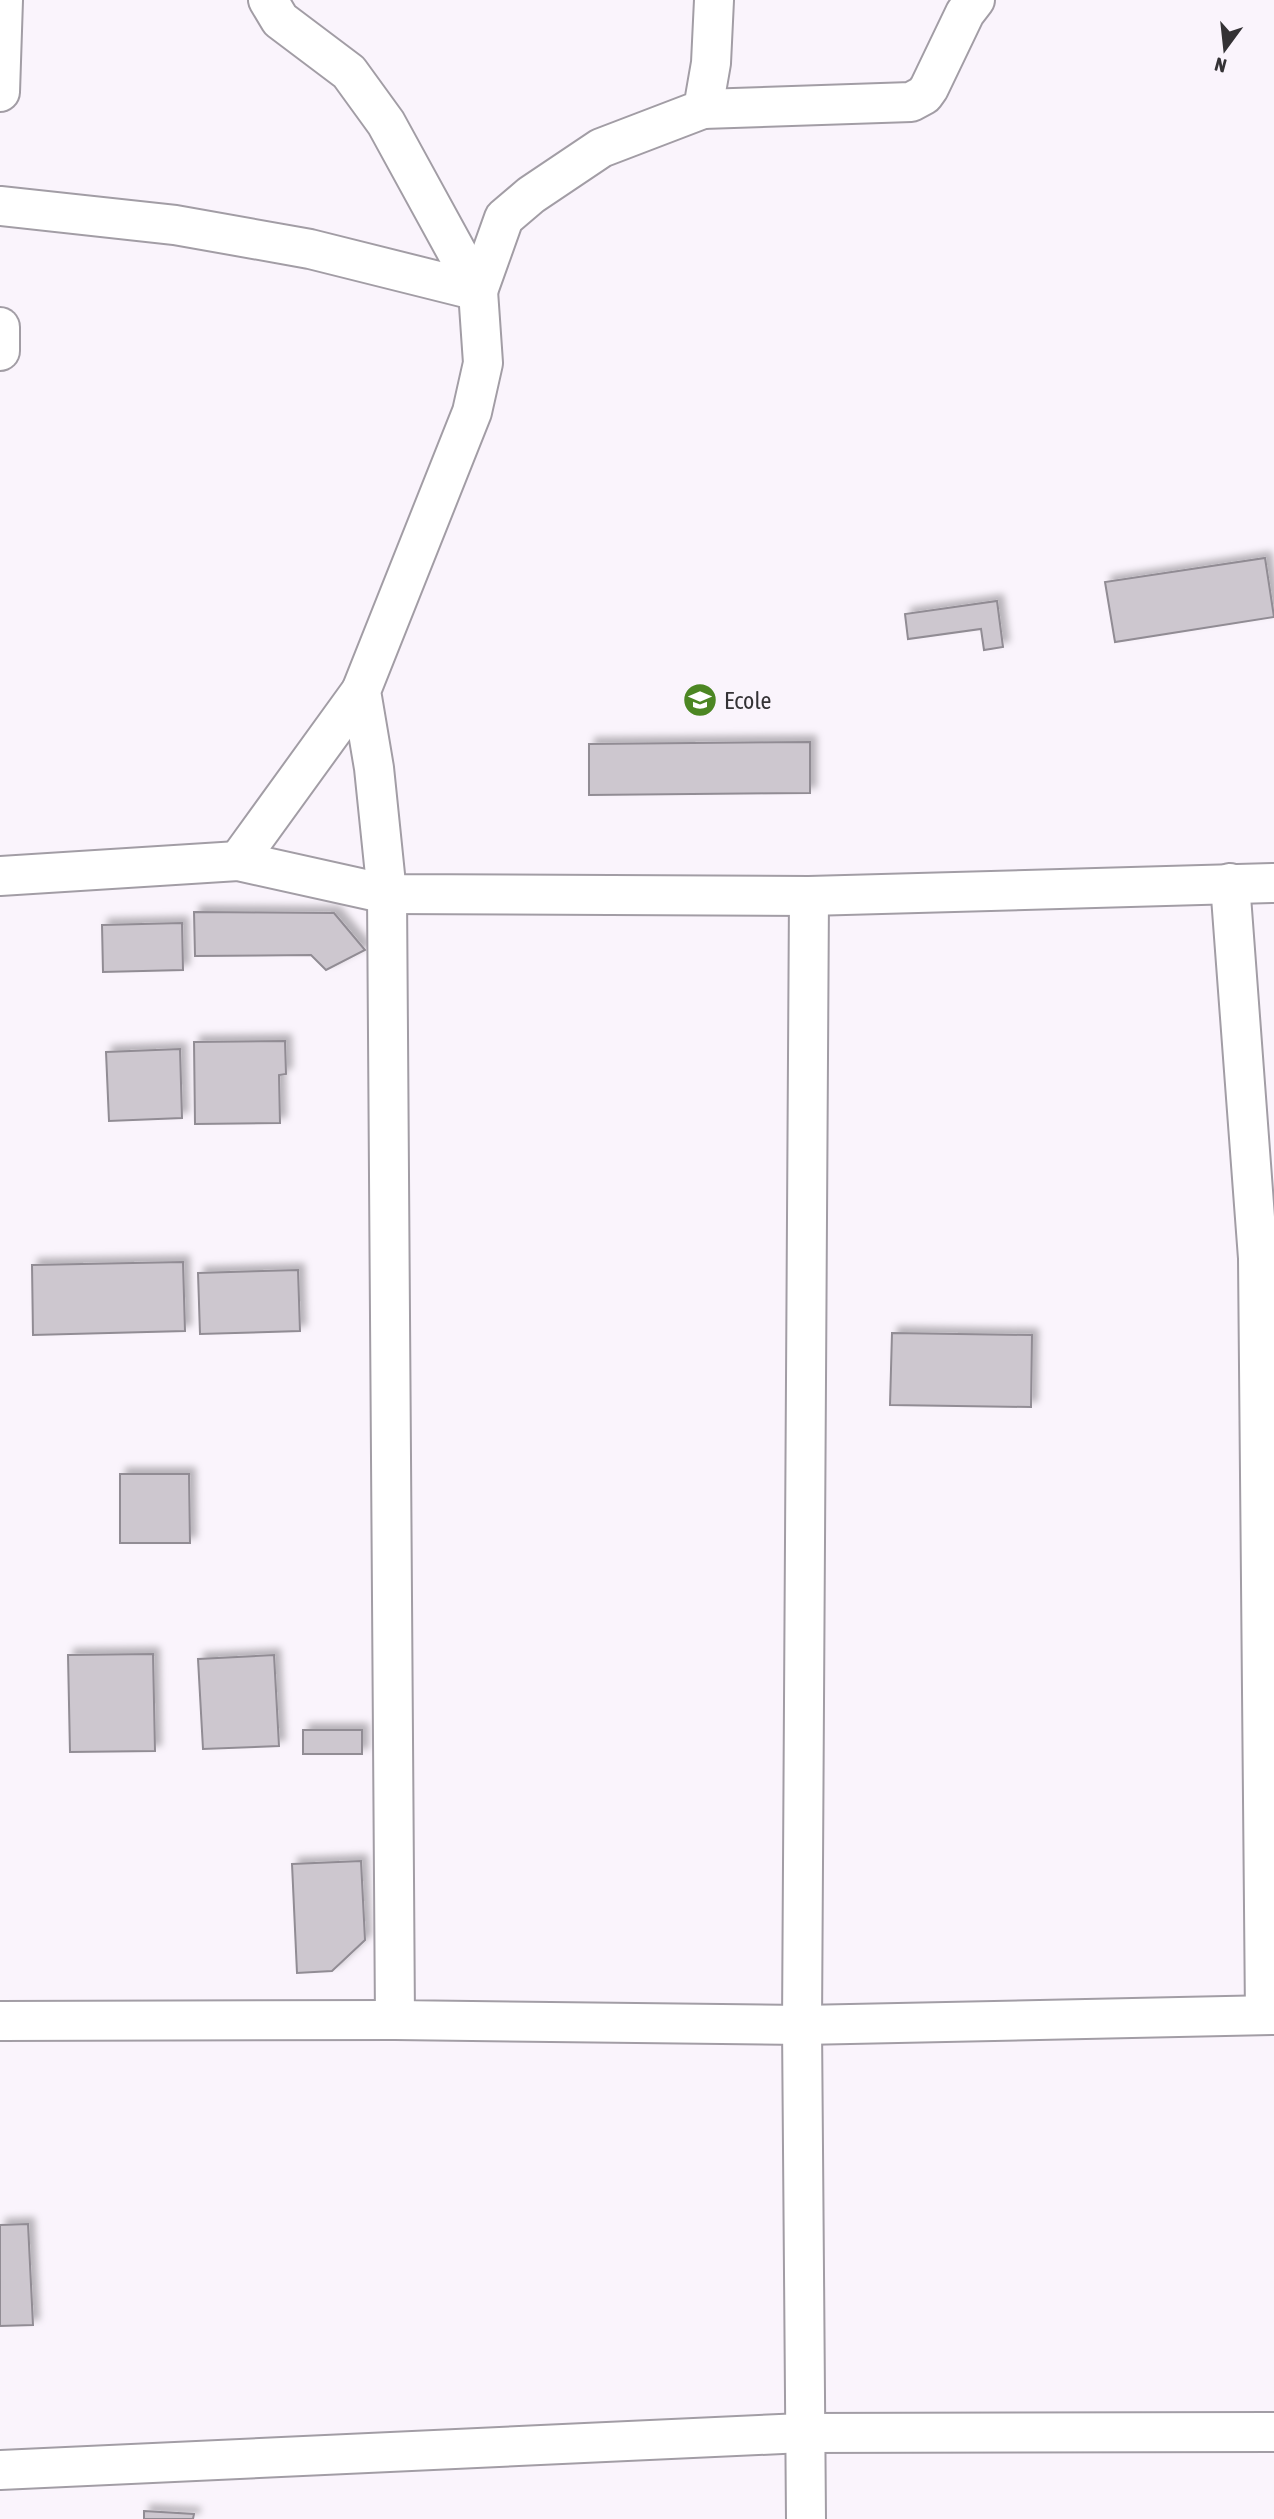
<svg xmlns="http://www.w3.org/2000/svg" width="1274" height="2519" viewBox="0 0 1274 2519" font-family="'Asap Condensed',sans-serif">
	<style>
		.building { fill: #cdc7cf; stroke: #918c94; stroke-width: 2; filter: url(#shadow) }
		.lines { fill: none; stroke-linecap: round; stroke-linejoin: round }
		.minor-casing { stroke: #a29da5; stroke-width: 42 }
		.minor { stroke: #fff; stroke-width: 38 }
		.labels { text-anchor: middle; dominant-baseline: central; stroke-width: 6; stroke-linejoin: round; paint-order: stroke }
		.poi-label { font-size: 24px; fill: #343235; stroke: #faf4fc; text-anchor: start }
	</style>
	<defs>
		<filter id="shadow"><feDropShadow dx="6" dy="-6" stdDeviation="3.5" flood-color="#0004"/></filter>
	</defs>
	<rect width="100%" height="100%" fill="#faf4fc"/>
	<!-- building -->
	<g class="building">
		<polygon points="1265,558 1274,617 1115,642 1105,582"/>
		<polygon points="997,601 1003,647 984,650 981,629 908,639 905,614"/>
		<polygon points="810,742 810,793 589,795 589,744"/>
		<polygon points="194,912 334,913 365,950 326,970 311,955 195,956"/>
		<polygon points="182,923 183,970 103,972 102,925"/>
		<polygon points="285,1041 286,1074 279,1075 280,1123 195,1124 194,1042"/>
		<polygon points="180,1049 182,1118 109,1121 106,1052"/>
		<polygon points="183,1262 185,1331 33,1335 32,1265"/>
		<polygon points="298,1270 300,1331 200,1334 198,1273"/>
		<polygon points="892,1333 1032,1335 1031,1407 890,1405"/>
		<polygon points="120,1474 189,1474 190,1543 120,1543"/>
		<polygon points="153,1654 155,1751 70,1752 68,1655"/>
		<polygon points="274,1655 279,1746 203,1749 198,1659"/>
		<rect x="303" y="1730" width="59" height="24"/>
		<polygon points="361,1861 365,1940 332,1971 297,1973 292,1864"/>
		<polygon points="28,2224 33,2325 0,2326 0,2225"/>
		<polygon points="144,2511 194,2514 193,2519 144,2519"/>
	</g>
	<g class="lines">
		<!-- minor casing -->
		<g class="minor-casing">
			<g id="minor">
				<polyline points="268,0 280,20 349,72 386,123 478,291 483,363 472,412 361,691 374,768 387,894 395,2020 802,2025 1274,2015"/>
				<polyline points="0,92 3,0"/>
				<polyline points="703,109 911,102 924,95 929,88 965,13 975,0"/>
				<polyline points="0,206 175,225 310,249 478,291 504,218 531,195 601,148 703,109 711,63 714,0"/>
				<polyline points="0,327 0,351"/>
				<polyline points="238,861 361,691"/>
				<polyline points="0,876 238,861 387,894 809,896 1274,883"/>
				<polyline points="1230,883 1258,1258 1265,2015"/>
				<polyline points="0,2021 395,2020"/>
				<polyline points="0,2470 803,2433 1274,2432"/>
				<polyline points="806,2519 802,2025 809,896"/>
			</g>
		</g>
		<!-- minor -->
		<use href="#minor" class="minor"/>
	</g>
	<!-- icons -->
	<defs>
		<g id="school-disc" transform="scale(1.75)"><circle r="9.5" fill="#4c8623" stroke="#faf4fc"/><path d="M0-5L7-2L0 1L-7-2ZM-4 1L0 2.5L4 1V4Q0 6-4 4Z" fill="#fff"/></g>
	</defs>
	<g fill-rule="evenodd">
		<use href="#school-disc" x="700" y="700"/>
	</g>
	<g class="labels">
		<!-- poi labels -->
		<g class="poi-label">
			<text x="724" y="700">Ecole</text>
		</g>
	</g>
	<!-- north arrow -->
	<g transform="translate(1225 49) rotate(195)" stroke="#faf4fc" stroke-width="5" paint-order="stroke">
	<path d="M0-5L12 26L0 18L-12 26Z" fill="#343235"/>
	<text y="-10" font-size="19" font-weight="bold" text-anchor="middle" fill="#343235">N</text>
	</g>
</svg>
